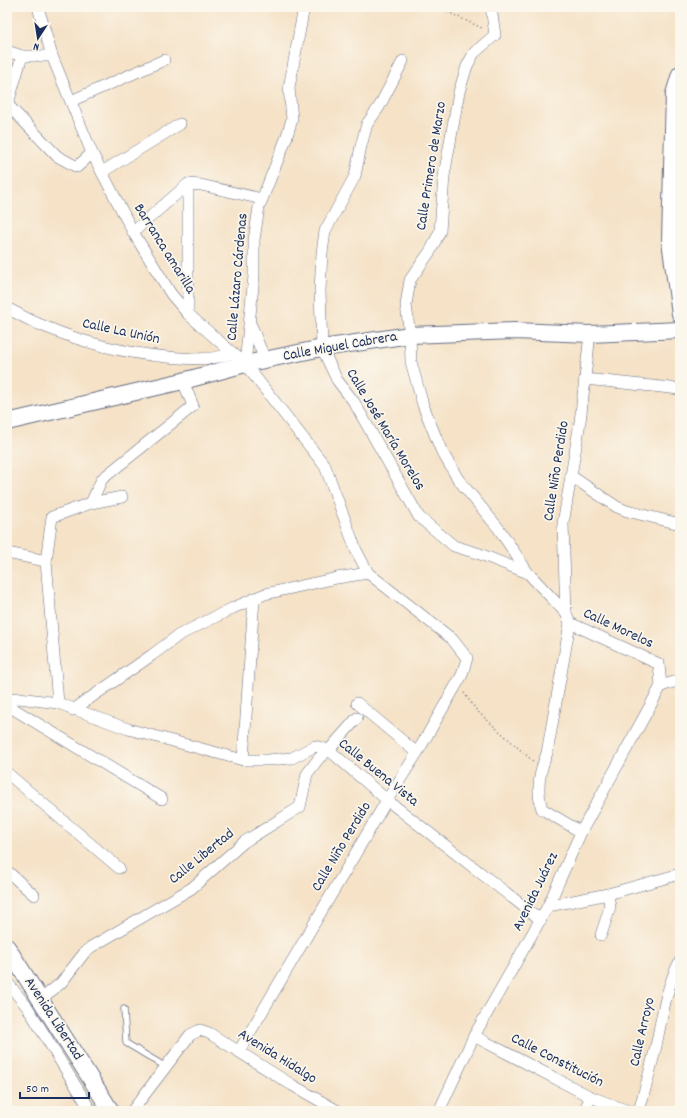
<svg xmlns="http://www.w3.org/2000/svg" width="687" height="1118" viewBox="0 0 687 1118" font-family="Dekko,sans-serif">
	<style>
		.lines { fill: none; stroke-linecap: round; stroke-linejoin: round }
		.lane-casing { stroke: #676e83; stroke-width: 7 }
		.street-casing { stroke: #676e83; stroke-width: 12 }
		.secondary-casing { stroke: #676e83; stroke-width: 18 }
		.path { stroke: #676e83; stroke-width: 1.5; stroke-dasharray: 1 3; stroke-linecap: butt }
		.lane { stroke: #fff; stroke-width: 5.5 }
		.street { stroke: #fff; stroke-width: 11 }
		.secondary { stroke: #fff; stroke-width: 16 }
		.labels { text-anchor: middle; dominant-baseline: central; stroke-width: 3.5; stroke-linejoin: round; paint-order: stroke }
		.street-label { font-size: 15px; fill: #1b2f5e; stroke: #fbf7ec }
	</style>
	<rect width="100%" height="100%" fill="#fbf7ec"/>
	<filter id="ink" filterUnits="userSpaceOnUse"><feTurbulence type="fractalNoise" baseFrequency=".025" numOctaves="2"/><feDisplacementMap in="SourceGraphic" scale="8" xChannelSelector="R" yChannelSelector="G"/><feConvolveMatrix kernelMatrix="1 2 1 2 8 2 1 2 1" color-interpolation-filters="sRGB"/></filter>
	<filter id="wash" filterUnits="userSpaceOnUse"><feTurbulence type="fractalNoise" baseFrequency=".012" numOctaves="4" result="noise"/><feDisplacementMap in="SourceGraphic" scale="16" xChannelSelector="R" yChannelSelector="G"/><feGaussianBlur stdDeviation="0.9" result="paint"/><feColorMatrix in="noise" values="0 0 0 0 0 0 0 0 0 0 0 0 0 0 0 0 0 1.4 0 .05"/><feComposite in="paint" operator="in"/></filter>
	<g filter="url(#wash)">
		<rect width="100%" height="100%" fill="#f5e2c7"/>
	</g>
	<g filter="url(#ink)">
		<g class="lines">
			<!-- lane casing -->
			<g class="lane-casing">
				<polyline id="lane" points="124,1009 126,1043 166,1067"/>
			</g>
			<!-- street casing -->
			<g class="street-casing">
				<g id="street">
					<polyline points="38,7 52,56 92,153 133,232 171,294 188,314 245,364 325,466 356,550 368,573 452,639 467,658 462,675 417,753 387,800 239,1051"/>
					<path d="M491,7L495,35L474,53L467,66L459,92L444,176L440,231L431,250L410,280L406,305L410,335L411,362L423,405L441,450L458,479L499,529L528,573L566,613L570,623L547,753C540,770 536,791 542,809L581,832"/>
					<polyline points="7,51 22,56 52,56"/>
					<polyline points="403,61 379,107 367,124 361,146 355,176 325,231 322,253 320,291 322,348 337,380 354,402 419,517 454,546 480,554 528,573"/>
					<polyline points="71,101 164,60"/>
					<polyline points="8,105 57,156 77,167 92,153"/>
					<polyline points="7,107 22,56"/>
					<polyline points="102,172 180,124"/>
					<polyline points="188,184 188,314"/>
					<polyline points="133,232 188,184 201,185 262,199"/>
					<path d="M7,308C20,315 32,322 46,327C84,343 125,353 167,357C189,359 212,361 233,353"/>
					<polyline points="251,325 265,360"/>
					<polyline points="245,364 254,276 254,240 259,207 286,139 292,119 289,88 304,7"/>
					<polyline points="585,379 680,389"/>
					<polyline points="571,476 617,507 627,511 680,524"/>
					<polyline points="91,503 102,479 193,406 183,381"/>
					<polyline points="7,553 46,561"/>
					<polyline points="566,613 563,524 580,422 590,334"/>
					<polyline points="570,623 659,664 661,686 680,680"/>
					<polyline points="7,699 19,698 58,703 128,729 243,760 267,760 292,758 315,746 329,750 387,800 541,920"/>
					<polyline points="58,703 46,561 52,517 91,503 122,497"/>
					<polyline points="357,703 417,753"/>
					<polyline points="7,705 162,799"/>
					<polyline points="73,710 152,655 179,635 233,608 265,594 337,578 368,573"/>
					<polyline points="243,760 254,599"/>
					<polyline points="7,773 119,868"/>
					<polyline points="7,871 34,895"/>
					<polyline points="548,906 608,894 680,874"/>
					<polyline points="601,935 610,907 608,894"/>
					<polyline points="7,982 28,1008 91,1111"/>
					<polyline points="40,1000 61,983 85,952 91,947 192,888 244,842 300,807 307,774 319,758 329,750 357,718"/>
					<polyline points="474,1036 591,1097 628,1111"/>
					<polyline points="132,1111 190,1035 200,1030 209,1033 292,1085 338,1111"/>
					<polyline points="439,1111 474,1036 548,906 581,832 661,686"/>
					<polyline points="584,1111 591,1097"/>
					<path d="M639,1111C645,1089 651,1068 656,1046C662,1017 666,987 680,961"/>
				</g>
			</g>
			<!-- secondary casing -->
			<g class="secondary-casing">
				<g id="secondary">
					<polyline points="680,74 674,94 670,241 680,314"/>
					<polyline points="7,422 183,381 245,364 322,348 410,335 514,331 590,334 680,330"/>
					<polyline points="7,947 111,1111"/>
				</g>
			</g>
			<!-- path -->
			<g class="path">
				<polyline points="437,7 484,29"/>
				<polyline points="464,693 477,711 534,762"/>
			</g>
			<!-- lane -->
			<use href="#lane" class="lane"/>
			<!-- street -->
			<use href="#street" class="street"/>
			<!-- secondary -->
			<use href="#secondary" class="secondary"/>
		</g>
	</g>
	<g class="labels">
		<!-- street labels -->
		<g class="street-label">
			<text transform="translate(432 166) rotate(-81)">Calle Primero de Marzo</text>
			<text transform="translate(164 249) rotate(58)">Barranca amarilla</text>
			<text transform="translate(238 277) rotate(-85)">Calle Lázaro Cárdenas</text>
			<text transform="translate(121 332) rotate(12)">Calle La Unión</text>
			<text transform="translate(340 347) rotate(-10)">Calle Miguel Cabrera</text>
			<text transform="translate(385 430) rotate(59)">Calle José María Morelos</text>
			<text transform="translate(557 471) rotate(-81)">Calle Niño Perdido</text>
			<text transform="translate(618 629) rotate(25)">Calle Morelos</text>
			<text transform="translate(378 773) rotate(39)">Calle Buena Vista</text>
			<text transform="translate(342 847) rotate(-59)">Calle Niño Perdido</text>
			<text transform="translate(202 857) rotate(-39)">Calle Libertad</text>
			<text transform="translate(536 892) rotate(-64)">Avenida Juárez</text>
			<text transform="translate(53 1019) rotate(57)">Avenida Libertad</text>
			<text transform="translate(643 1032) rotate(-77)">Calle Arroyo</text>
			<text transform="translate(277 1057) rotate(32)">Avenida Hidalgo</text>
			<text transform="translate(557 1061) rotate(27)">Calle Constitución</text>
		</g>
	</g>
	<!-- margin -->
	<rect width="687" height="1118" fill="none" stroke="#fbf7ec" stroke-width="24"/>
	<!-- north arrow -->
	<g transform="translate(38 38) rotate(192)" stroke="#fbf7ec" stroke-width="3" paint-order="stroke">
	<path d="M0-3L7 15L0 10L-7 15Z" fill="#1b2f5e"/>
	<text y="-6" font-size="11" font-weight="bold" text-anchor="middle" fill="#1b2f5e">N</text>
	</g>
	<!-- scale -->
	<path d="M20 1092v6h69v-6" fill="none" stroke="#1b2f5e" stroke-width="2"/>
	<text x="26" y="1092" font-size="12" fill="#1b2f5e" stroke="#fbf7ec" stroke-width="3" paint-order="stroke">50 m</text>
</svg>
